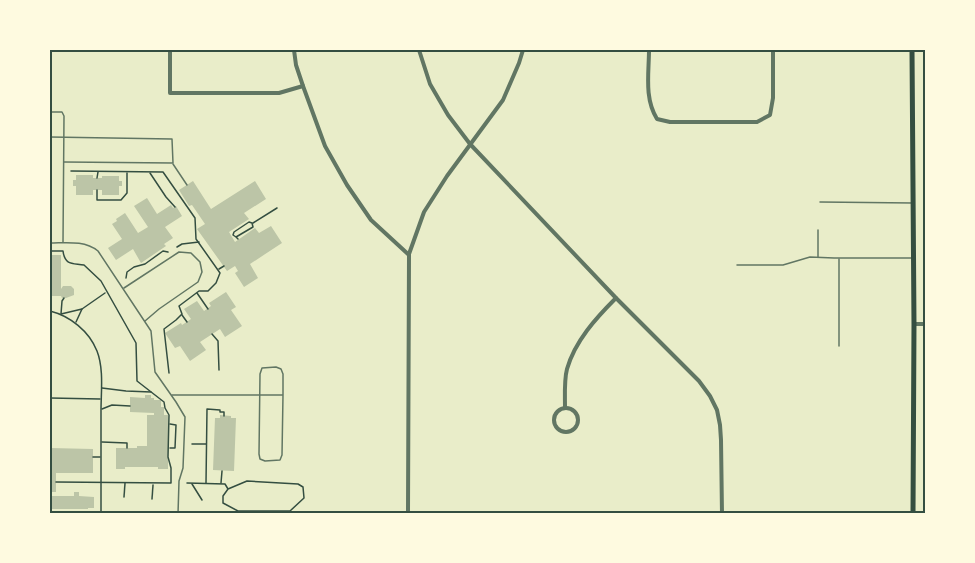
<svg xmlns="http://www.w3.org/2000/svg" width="975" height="563" viewBox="0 0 975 563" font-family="'Asap Condensed',sans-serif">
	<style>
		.building { fill: #bcc5a7 }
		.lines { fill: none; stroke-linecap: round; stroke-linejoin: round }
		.path { stroke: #344e41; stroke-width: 1.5 }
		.service { stroke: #617663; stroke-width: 1.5 }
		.minor { stroke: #617663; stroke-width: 4 }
		.secondary { stroke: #344e41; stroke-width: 5 }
		.neatline { fill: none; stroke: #344e41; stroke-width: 2 }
	</style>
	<rect width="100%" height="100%" fill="#e9edc9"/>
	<!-- building -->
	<g class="building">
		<polygon points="76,175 93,175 93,178 102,178 102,176 119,176 119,181 122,181 122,186 119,186 119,195 102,195 102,190 93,190 93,195 76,195 76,186 73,186 73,180 76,180"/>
		<polygon points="193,181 211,209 255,181 266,199 244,213 249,219 229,232 235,242 255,228 259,233 271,226 282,243 250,264 258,278 244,287 235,273 238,271 235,266 227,271 197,229 205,224 192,205 189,206 179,190"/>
		<polygon points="147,198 157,214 171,205 173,208 176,206 182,216 165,227 173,238 164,244 166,246 141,263 133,249 116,260 108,248 122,239 112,224 117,221 116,219 125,213 138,233 148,227 134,206"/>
		<polygon points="50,255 61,255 61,289 63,286 71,286 74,289 74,295 66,298 62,298 61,296 50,296"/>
		<polygon points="226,292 236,307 231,310 242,326 225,337 220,329 200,342 206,350 190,361 180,346 175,348 165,333 181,323 182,325 191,319 184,309 197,301 204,311 211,306 209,303"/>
		<polygon points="145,395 151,395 151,398 154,398 154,400 161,400 161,407 164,407 164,415 168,415 168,469 158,469 158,467 125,467 125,469 116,469 116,448 137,448 137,446 147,446 147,415 154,415 154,413 130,412 130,397 145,398"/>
		<polygon points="220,415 231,416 231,418 236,418 234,471 213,470 215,418 220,418"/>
		<polygon points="50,448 93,449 93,473 56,473 56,492 52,492 52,496 74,496 74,492 79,492 79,496 94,497 94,508 88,508 88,509 50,509"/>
	</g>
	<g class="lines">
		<!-- path -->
		<g class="path">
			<polyline points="71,171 163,172 195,218 196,239 220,273 216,283 208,291 199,291 179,306 182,314 176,320 164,329 169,373"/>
			<polyline points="150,173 166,197 175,207"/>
			<polyline points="97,178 98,172"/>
			<polyline points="97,190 97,200 121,200 127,193 127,173"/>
			<polyline points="253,223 277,208"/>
			<polyline points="236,237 233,235 234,232 249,222 252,223 253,227 236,237 238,239"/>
			<polyline points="177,247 182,244 199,242"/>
			<path d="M50,251H63C65,266 73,263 84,265L101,281L136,343L137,381L164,402L165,408L169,415L168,457L171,468V483L56,482"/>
			<polyline points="219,269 224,266"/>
			<polyline points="126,278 127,272 134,267 145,264 163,251 168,252"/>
			<polyline points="197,293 208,309"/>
			<polyline points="64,298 62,301 61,314 82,309 76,322"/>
			<polyline points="82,309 105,293"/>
			<path d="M50,311C70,316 89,331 97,351C104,369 101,392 101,411C101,445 101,479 101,514"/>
			<polyline points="182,315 187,322"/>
			<polyline points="212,334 218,341 219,370"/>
			<polyline points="102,388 126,391 151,392"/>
			<polyline points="50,398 100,399"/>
			<polyline points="102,409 112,405 130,406"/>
			<polyline points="170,424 176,425 175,448 170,448"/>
			<polyline points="102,442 127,443 127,448"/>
			<polyline points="192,444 206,444"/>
			<polyline points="93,457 100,457"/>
			<polyline points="187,483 225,484 228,489 247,481 298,484 303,487 304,498 290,511 238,511 223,503 223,496 228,489"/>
			<polyline points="206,483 207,409 220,410 220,412 224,412 224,416"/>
			<polyline points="221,483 222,471"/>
			<polyline points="192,484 202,500"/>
			<polyline points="124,497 125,483"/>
			<polyline points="152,499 153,485"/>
			<polyline points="50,513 71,514"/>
		</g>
		<!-- service -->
		<g class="service">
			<polyline points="50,112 62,112 64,116 63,242"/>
			<polyline points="50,137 172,139 173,163 64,162"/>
			<polyline points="173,164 187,185"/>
			<polyline points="820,202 913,203"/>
			<polyline points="818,230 818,257"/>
			<path d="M50,243C66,243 84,240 98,251L151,331L155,372L176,402L185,417L183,468L179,481L178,514"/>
			<polyline points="737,265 783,265 810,257 834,258 912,258"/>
			<polyline points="124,288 179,252 191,253 200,262 202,272 198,282 159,309 145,321"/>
			<polyline points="839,346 839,259"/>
			<polyline points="172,395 283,395 282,455 280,460 265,461 260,459 259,454 260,374 262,368 276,367 281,369 283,374 283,395"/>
		</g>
		<!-- minor -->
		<g class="minor">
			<polyline points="170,50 170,93 279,93 303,86"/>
			<polyline points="294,50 296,65 303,86 325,146 347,185 371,220 409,255 408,514"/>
			<polyline points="419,50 430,84 448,115 470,144 616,298 699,381 710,396 717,410 720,425 721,440 722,514"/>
			<path d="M649,50C649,73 644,98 657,119L670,122H757L770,115L773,98V50"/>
			<polyline points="409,254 424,212 447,176 503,100 519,63 523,50"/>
			<polyline points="914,324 926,324"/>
			<path d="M565,407C565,396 564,380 567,369C575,341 596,318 616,298"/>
			<circle cx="566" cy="420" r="12"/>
		</g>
		<!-- secondary -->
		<polyline class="secondary" points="912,50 914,324 913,514"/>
	</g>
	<!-- border -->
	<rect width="975" height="563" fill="none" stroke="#fefae0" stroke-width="102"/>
	<rect x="51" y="51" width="873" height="461" class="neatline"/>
</svg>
